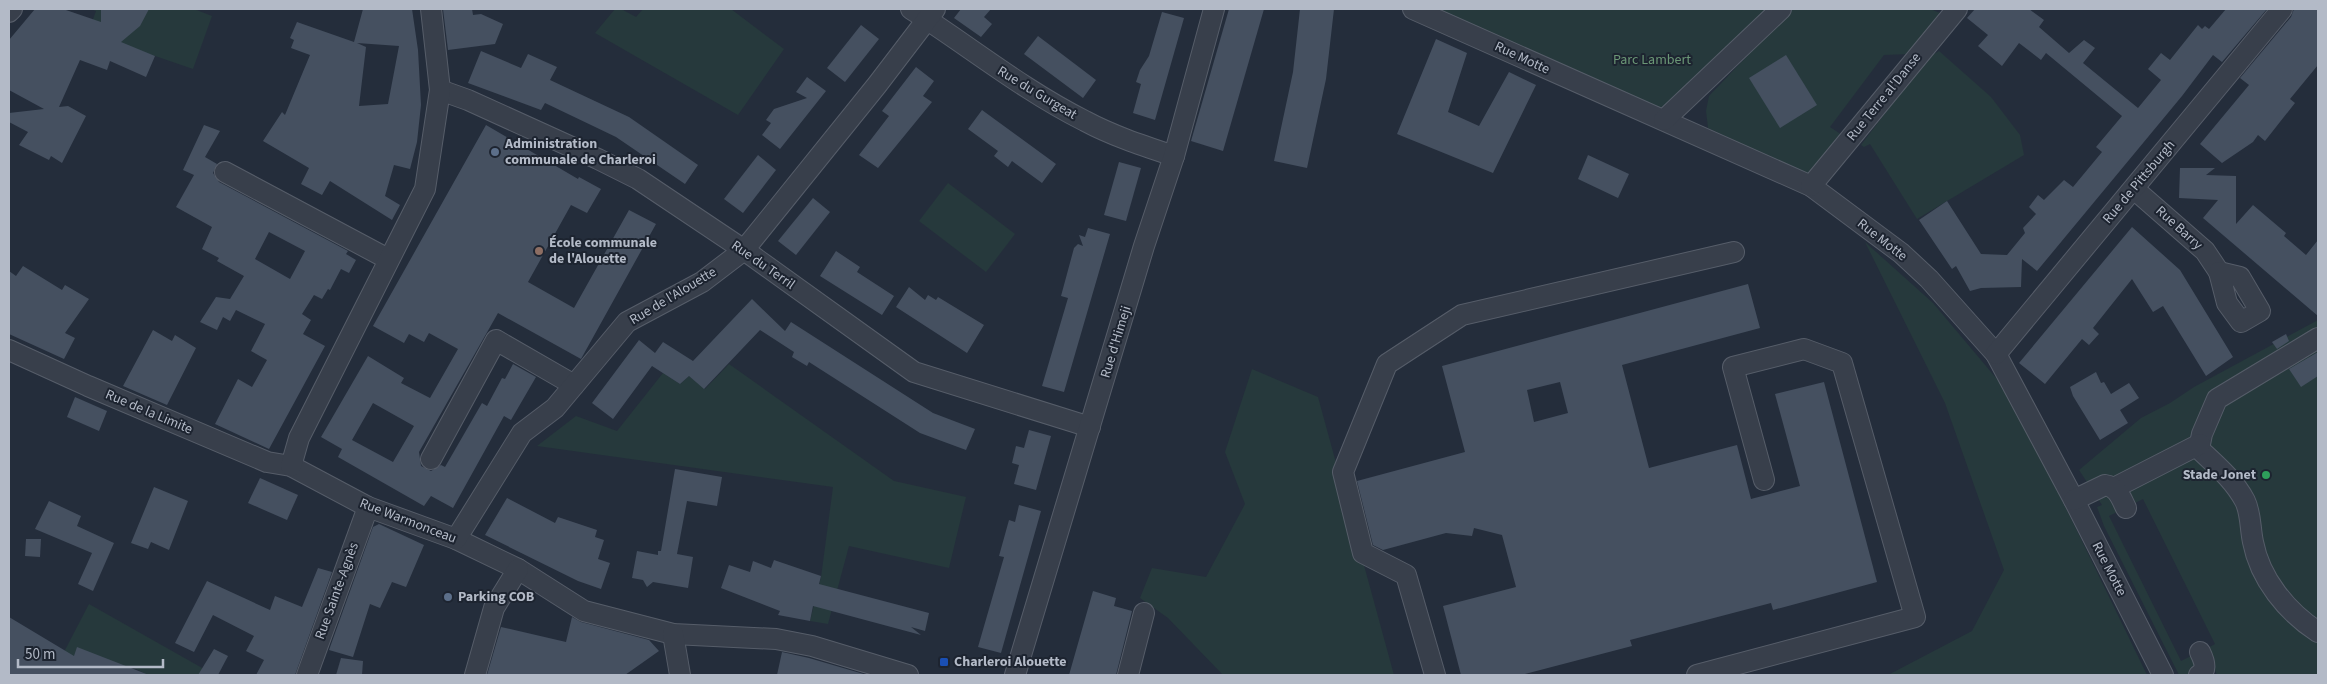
<svg xmlns="http://www.w3.org/2000/svg" width="2327" height="684" viewBox="0 0 2327 684" font-family="'Source Sans 3',sans-serif">
	<style>
		.green { fill: #26393c }
		.building { fill: #455060; fill-rule: evenodd }
		.lines { fill: none; stroke-linecap: round; stroke-linejoin: round }
		.minor-casing { stroke: #565d69; stroke-width: 22 }
		.minor { stroke: #383f4b; stroke-width: 20 }
		.service-dot { fill: #5c6f8a; stroke: #1d2430; stroke-width: 2 }
		.education-dot { fill: #8d6e63; stroke: #1d2430; stroke-width: 2 }
		.leisure-dot { fill: #2e9e5b; stroke: #1d2430; stroke-width: 2 }
		.transit-dot { fill: #1a4fb4; stroke: #1d2430; stroke-width: 2 }
		.labels { text-anchor: middle; dominant-baseline: central; stroke-width: 4; stroke-linejoin: round; paint-order: stroke }
		.street-label { font-size: 14px; fill: #b3bac7; stroke: #1d2430 }
		.park-label { font-size: 14px; fill: #6b9776; stroke: #1d2430 }
		.poi-label { font-size: 14px; font-weight: bold; fill: #b3bac7; stroke: #1d2430; text-anchor: start }
	</style>
	<rect width="100%" height="100%" fill="#242d3b"/>
	<!-- green -->
	<g class="green">
		<polygon points="90,9 194,9 212,16 193,69 88,33 96,11"/>
		<polygon points="615,9 621,9 636,17 643,9 731,9 784,49 738,115 595,33"/>
		<polygon points="1415,9 1776,9 1664,120"/>
		<polygon points="1792,9 1930,9 1950,17 1911,54 1884,55 1830,127 1845,137 1810,176 1708,128 1706,111 1709,96"/>
		<polygon points="1939,51 1991,97 2020,135 2024,155 1917,219 1870,144 1864,147 1861,145 1927,58"/>
		<polygon points="948,183 1015,234 986,272 919,221"/>
		<polygon points="1865,242 1933,303 2012,397 2147,675 1888,675 1972,631 2004,570 1945,403"/>
		<polygon points="2318,320 2318,675 2217,675 2206,649 2215,644 2143,499 2109,516 2181,661 2191,656 2198,668 2188,675 2179,675 2104,526 2097,507 2102,505 2079,470 2141,418 2170,403 2194,387"/>
		<polygon points="729,364 894,481 966,497 949,568 849,546 828,624 810,621 821,577 833,487 537,446 576,416 617,431 663,373 680,384 689,376 705,389"/>
		<polygon points="1252,369 1318,397 1394,675 1223,675 1168,618 1140,598 1152,568 1206,577 1245,504 1225,452"/>
		<polygon points="89,604 204,669 199,675 148,675 132,667 129,675 52,675"/>
	</g>
	<!-- building -->
	<g class="building">
		<polygon points="35,9 63,9 101,22 101,9 149,9 140,26 121,42 155,56 146,77 110,61 107,70 80,60 59,107 68,106 86,116 62,163 51,156 49,160 19,145 28,132 9,122 9,113 44,109 9,90 9,40"/>
		<path d="M363,9H412L418,50L421,105L417,142L410,169L394,165L385,196L400,205L392,220L330,181L322,195L301,184L309,168L263,141L282,112L285,115L310,55L291,48L294,40L290,38L297,22L354,42ZM357,43L399,46L388,104L359,106L366,47Z"/>
		<polygon points="443,9 472,9 473,15 481,14 503,24 495,44 448,50"/>
		<polygon points="961,9 991,9 984,17 992,24 981,37 954,18"/>
		<polygon points="1229,9 1264,9 1223,151 1191,141"/>
		<polygon points="1300,9 1334,9 1326,79 1307,168 1274,161 1293,72"/>
		<polygon points="1975,9 2029,9 2044,20 2039,27 2069,53 2084,40 2095,48 2083,63 2138,108 2161,80 2148,69 2161,53 2170,60 2198,25 2202,29 2205,26 2209,29 2226,9 2267,9 2222,62 2213,55 2182,96 2037,271 2022,259 2021,287 1981,288 1970,291 1956,266 1952,269 1919,220 1947,201 1981,254 2007,255 2025,233 2023,228 2036,214 2029,207 2038,195 2044,200 2064,180 2073,187 2102,152 2096,147 2122,116 2046,53 2041,60 2019,43 2002,66 1978,46 1988,35 1967,18"/>
		<polygon points="2294,9 2318,9 2318,65 2290,99 2295,103 2265,141 2258,135 2253,142 2222,163 2200,144 2249,85 2240,78 2291,17"/>
		<polygon points="1162,12 1184,18 1155,120 1133,113 1141,84 1136,82 1140,70 1149,56"/>
		<polygon points="861,25 879,39 845,82 827,68"/>
		<polygon points="1038,36 1096,80 1083,98 1024,54"/>
		<polygon points="1436,39 1467,53 1448,112 1479,126 1509,72 1536,85 1493,173 1397,134"/>
		<polygon points="481,51 521,68 528,54 557,67 550,80 629,117 698,165 685,184 616,137 591,125 545,103 541,110 468,83"/>
		<polygon points="1786,55 1817,105 1780,128 1749,78"/>
		<polygon points="916,67 934,81 923,96 932,102 878,168 859,155 889,116 882,111"/>
		<polygon points="807,77 826,91 780,149 762,135 771,123 766,120 774,109 807,98 796,92"/>
		<polygon points="982,110 1056,164 1042,183 1012,161 1008,167 994,156 998,151 968,129"/>
		<path d="M204,125L220,131L205,157L217,164L213,173L219,182L348,251L346,254L356,260L349,273L341,269L330,290L328,289L322,299L314,295L302,314L311,320L303,334L325,346L269,449L215,424L238,379L252,387L267,360L251,351L265,324L236,310L230,321L223,317L217,330L200,322L216,297L230,299L244,276L217,261L219,258L202,249L212,227L176,207L194,175L183,170ZM269,232L305,251L290,279L255,259Z"/>
		<path d="M486,125L578,179L579,177L601,189L587,213L571,205L528,282L574,308L629,210L656,224L581,359L498,313L419,452L421,466L431,471L441,465L445,467L482,403L487,406L502,378L505,379L513,364L536,377L511,420L504,416L453,508L431,496L424,506L338,457L342,449L321,437L368,356L404,378L401,383L430,398L458,349L429,333L424,342L409,334L404,343L373,326ZM373,403L414,426L393,462L352,440Z"/>
		<polygon points="758,155 776,170 743,213 724,199"/>
		<polygon points="1588,155 1629,174 1618,198 1578,179"/>
		<polygon points="1119,162 1141,168 1126,221 1104,215"/>
		<polygon points="2180,168 2215,168 2206,175 2236,176 2236,224 2253,205 2286,233 2284,236 2306,255 2318,240 2318,316 2203,218 2218,200 2179,198"/>
		<polygon points="813,198 830,212 796,255 778,241"/>
		<polygon points="2132,227 2180,270 2233,357 2206,376 2163,306 2153,312 2132,279 2093,328 2099,334 2089,345 2082,339 2045,384 2019,363"/>
		<polygon points="1088,228 1110,234 1064,392 1042,386 1068,298 1061,296 1074,248 1078,244 1083,246 1079,235 1085,237"/>
		<polygon points="836,251 860,267 857,272 894,296 882,315 820,276"/>
		<polygon points="23,266 62,290 65,285 89,299 65,333 75,338 64,359 9,334 9,271 16,276"/>
		<path d="M1748,284L1760,328L1622,365L1649,468L1737,445L1751,499L1800,486L1775,394L1824,382L1877,582L1773,610L1771,603L1630,640L1632,646L1521,675H1461L1443,606L1516,587L1502,535L1474,528L1472,536L1446,533L1383,550L1373,545L1357,481L1465,452L1442,366ZM1560,382L1568,413L1534,422L1527,390Z"/>
		<polygon points="909,287 925,300 928,295 936,300 938,297 984,325 967,353 896,307"/>
		<polygon points="752,299 785,331 791,322 933,413 975,429 966,450 920,433 809,362 807,366 792,357 794,352 760,330 704,389 689,376 680,384 652,366 613,419 592,403 639,340 655,353 663,342 693,361"/>
		<polygon points="153,330 172,341 175,335 196,348 167,405 123,386"/>
		<polygon points="2286,334 2289,341 2277,349 2272,342"/>
		<polygon points="2318,352 2318,376 2301,387 2289,369"/>
		<polygon points="2096,372 2101,383 2104,382 2111,394 2129,383 2139,398 2120,410 2128,423 2100,440 2073,396 2070,387"/>
		<polygon points="75,397 107,411 99,431 67,417"/>
		<polygon points="1029,430 1051,436 1036,490 1014,484 1019,465 1012,463 1016,446 1024,448"/>
		<polygon points="675,469 722,477 717,506 687,501 677,554 693,557 688,588 653,582 647,587 643,580 632,578 637,551 658,555 658,551 661,551"/>
		<polygon points="260,478 298,495 287,520 248,503"/>
		<polygon points="154,487 188,501 169,550 151,542 148,549 131,543"/>
		<polygon points="507,498 555,523 558,517 597,530 595,537 604,540 598,559 610,563 601,589 578,581 485,535"/>
		<polygon points="49,501 81,516 77,526 114,543 93,591 78,584 92,553 35,529"/>
		<polygon points="1019,505 1041,511 1001,653 978,647 1004,557 999,556 1009,520 1015,522"/>
		<polygon points="379,524 424,545 406,587 392,582 380,608 370,604 353,657 329,650 373,527"/>
		<polygon points="26,539 41,539 40,557 25,556"/>
		<polygon points="774,560 821,576 819,584 929,613 925,631 911,627 921,635 813,606 810,621 778,615 780,611 721,588 729,565 750,572 753,561 771,568"/>
		<polygon points="318,568 332,572 295,675 256,675 264,660 246,651 254,636 213,615 194,652 175,643 207,581 270,610 275,596 302,607"/>
		<polygon points="1093,591 1116,598 1114,606 1132,611 1116,675 1069,675"/>
		<polygon points="9,617 74,656 77,647 149,675 9,675"/>
		<polygon points="572,617 581,622 649,640 659,651 625,675 487,675 501,627 566,642"/>
		<polygon points="214,649 228,656 218,675 198,675"/>
		<polygon points="782,652 809,658 867,675 777,675"/>
		<polygon points="341,658 363,661 362,675 336,675"/>
	</g>
	<g class="lines">
		<!-- minor casing -->
		<g class="minor-casing">
			<g id="minor">
				<path d="M911,9C969,46 1023,90 1085,121C1113,136 1144,146 1174,156"/>
				<polyline points="1413,9 1811,186 1901,253 1929,279 1996,354 2074,500 2163,675"/>
				<polyline points="9,12 12,9"/>
				<polyline points="440,90 468,100 598,159 638,179 744,250 914,372 1090,427"/>
				<polyline points="1664,120 1781,9"/>
				<polyline points="225,172 388,259"/>
				<polyline points="1811,186 1957,9"/>
				<polyline points="2134,189 2205,251 2219,272"/>
				<polygon points="2219,272 2240,277 2260,311 2241,322 2227,303"/>
				<path d="M2318,338L2217,399L2202,434L2199,449C2216,465 2234,480 2245,501C2251,513 2250,528 2253,542C2260,579 2287,612 2318,632"/>
				<polyline points="9,350 88,386 267,462 291,466 368,507 456,539 518,569 584,611 673,634 776,639 812,646 908,675"/>
				<polyline points="1996,354 2282,9"/>
				<polyline points="431,459 496,340 574,385"/>
				<polyline points="291,466 299,438 425,189 440,90 431,9"/>
				<polyline points="2114,488 2200,444"/>
				<path d="M2074,500L2105,485C2118,487 2121,498 2126,508"/>
				<polyline points="456,539 522,433 555,408 627,322 702,282 744,250 877,85 935,9"/>
				<polyline points="673,634 680,675"/>
				<polyline points="307,675 368,507"/>
				<polyline points="475,675 494,608 518,569"/>
				<polyline points="1015,675 1144,246 1174,156 1214,9"/>
				<polyline points="1128,675 1144,613"/>
				<polyline points="1435,675 1406,575 1363,553 1343,472 1387,364 1462,315 1734,252"/>
				<polyline points="1697,675 1915,617 1842,363 1804,349 1733,367 1764,480"/>
				<path d="M2199,675C2208,670 2204,660 2200,652"/>
			</g>
		</g>
		<!-- minor -->
		<use href="#minor" class="minor"/>
	</g>
	<!-- markers -->
	<g class="service-dot">
		<circle cx="495" cy="152" r="5"/>
		<circle cx="448" cy="597" r="5"/>
	</g>
	<circle class="education-dot" cx="539" cy="251" r="5"/>
	<circle class="leisure-dot" cx="2266" cy="475" r="5"/>
	<rect class="transit-dot" x="939" y="657" width="10" height="10" rx="2.5"/>
	<g class="labels">
		<!-- street labels -->
		<g class="street-label">
			<text transform="translate(1522 58) rotate(25)">Rue Motte</text>
			<text transform="translate(1037 93) rotate(31)">Rue du Gurgeat</text>
			<text transform="translate(1884 97) rotate(-51)">Rue Terre al'Danse</text>
			<text transform="translate(2139 182) rotate(-50)">Rue de Pittsburgh</text>
			<text transform="translate(2179 228) rotate(42)">Rue Barry</text>
			<text transform="translate(1882 240) rotate(38)">Rue Motte</text>
			<text transform="translate(763 265) rotate(35)">Rue du Terril</text>
			<text transform="translate(673 296) rotate(-31)">Rue de l'Alouette</text>
			<text transform="translate(1116 342) rotate(-73)">Rue d'Himeji</text>
			<text transform="translate(149 412) rotate(23)">Rue de la Limite</text>
			<text transform="translate(408 521) rotate(21)">Rue Warmonceau</text>
			<text transform="translate(2109 569) rotate(63)">Rue Motte</text>
			<text transform="translate(337 591) rotate(-70)">Rue Sainte-Agnès</text>
		</g>
		<!-- park labels -->
		<g class="park-label">
			<text x="1652" y="60">Parc Lambert</text>
		</g>
		<!-- poi labels -->
		<g class="poi-label">
			<text x="505" y="144">Administration<tspan x="505" dy="16">communale de Charleroi</tspan></text>
			<text x="549" y="243">École communale<tspan x="549" dy="16">de l'Alouette</tspan></text>
			<text x="2256" y="475" text-anchor="end">Stade Jonet</text>
			<text x="458" y="597">Parking COB</text>
			<text x="954" y="662">Charleroi Alouette</text>
		</g>
	</g>
	<!-- border -->
	<rect width="2327" height="684" fill="none" stroke="#b3bac7" stroke-width="20"/>
	<!-- scale -->
	<path d="M18 659v8h145v-8" fill="none" stroke="#b3bac7" stroke-width="2.5"/>
	<text x="25" y="659" font-size="15" fill="#b3bac7" stroke="#1d2430" stroke-width="4" paint-order="stroke">50 m</text>
</svg>
